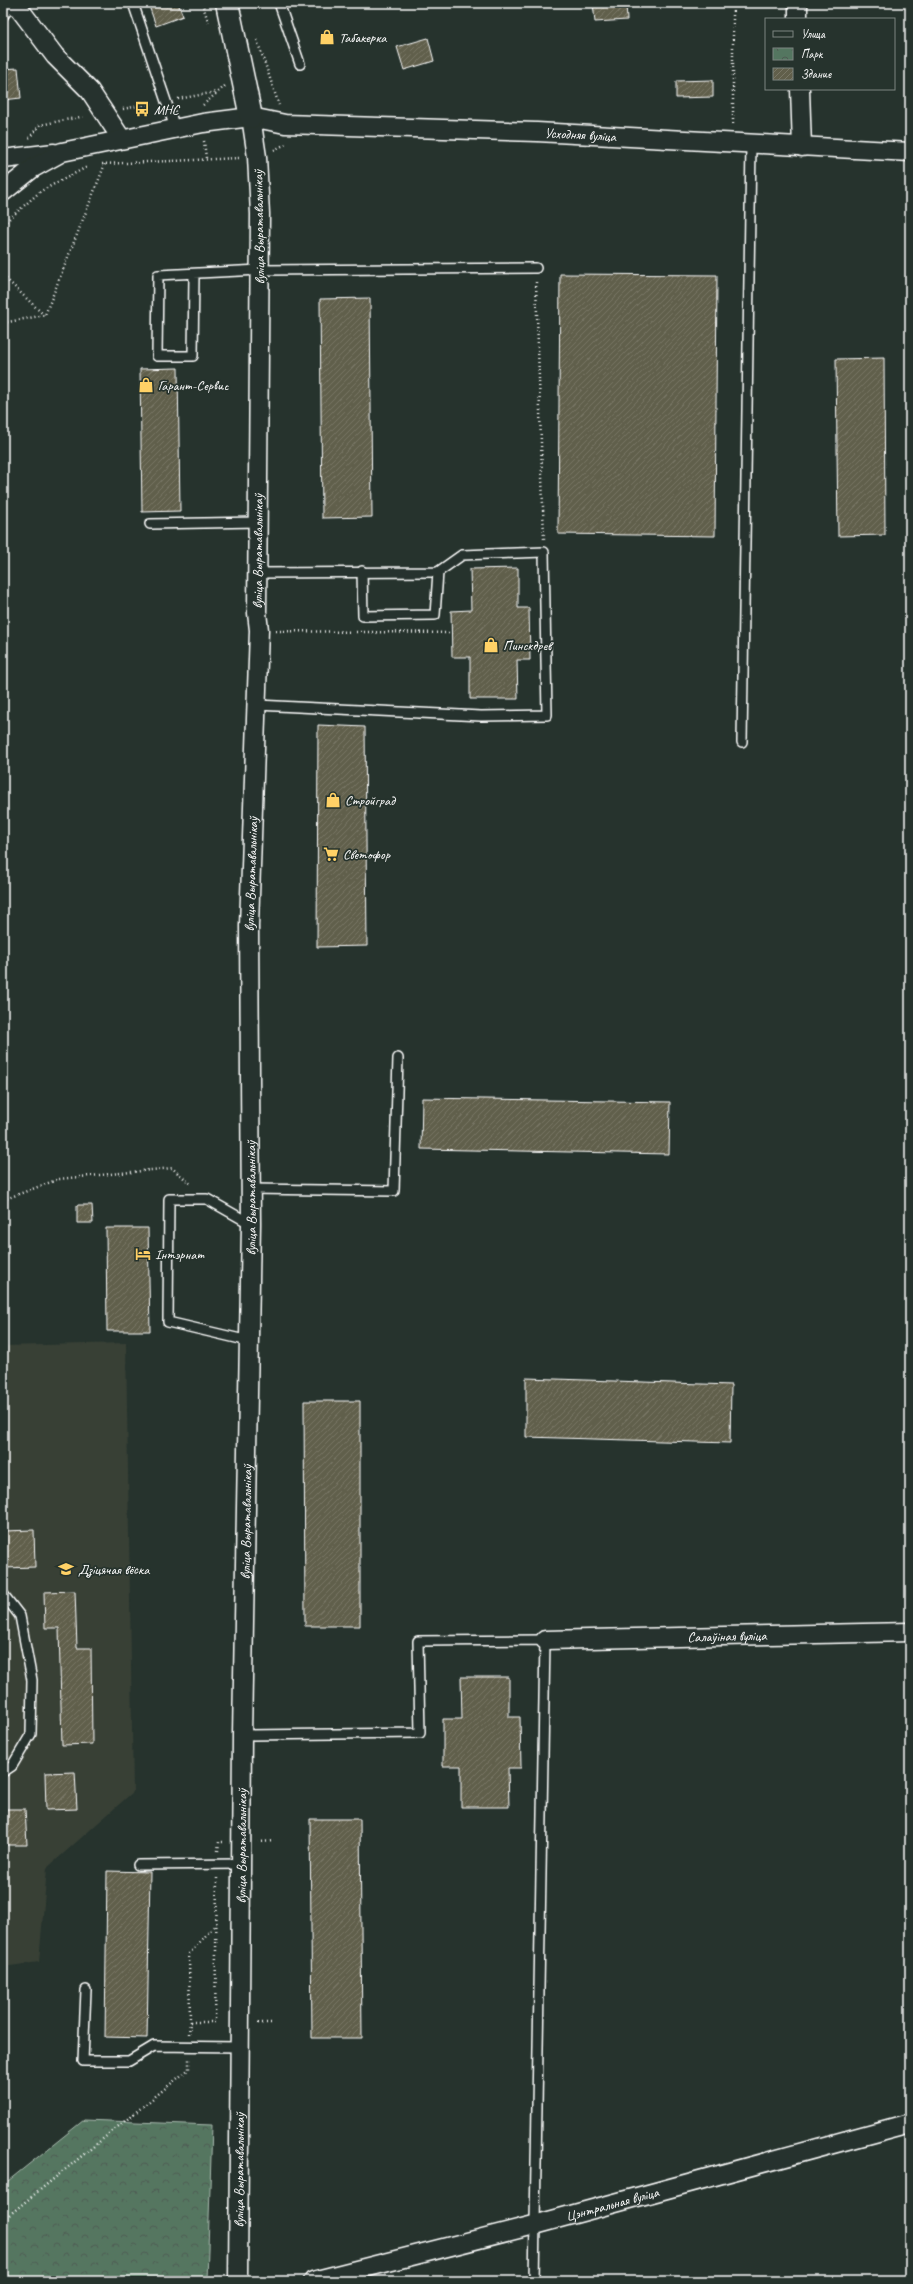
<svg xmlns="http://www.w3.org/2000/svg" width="913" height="2284" viewBox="0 0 913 2284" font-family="Caveat,sans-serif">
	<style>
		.built { fill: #384036 }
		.park { fill: url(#park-crowns); stroke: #aabab0 }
		.building { fill: url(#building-hatch); stroke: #fff }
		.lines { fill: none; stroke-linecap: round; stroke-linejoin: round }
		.service-casing { stroke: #fff; stroke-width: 12 }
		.minor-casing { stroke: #fff; stroke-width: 21 }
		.tertiary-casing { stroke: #fff; stroke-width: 25 }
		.path { stroke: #fff; stroke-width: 2.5; stroke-dasharray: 1 3; stroke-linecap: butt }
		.service { stroke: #26332d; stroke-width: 9 }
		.minor { stroke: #26332d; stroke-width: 18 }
		.tertiary { stroke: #26332d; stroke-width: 22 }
		.labels { text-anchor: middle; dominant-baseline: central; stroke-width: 3.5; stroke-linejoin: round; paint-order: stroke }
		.poi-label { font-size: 14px; fill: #fff; stroke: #26332d; text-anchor: start }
		.street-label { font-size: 14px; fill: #fff; stroke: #26332d }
	</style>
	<defs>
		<pattern id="park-crowns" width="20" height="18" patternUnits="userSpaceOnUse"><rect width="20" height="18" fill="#547660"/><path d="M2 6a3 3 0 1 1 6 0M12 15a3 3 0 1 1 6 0" fill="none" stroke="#4f5d54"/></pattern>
		<pattern id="building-hatch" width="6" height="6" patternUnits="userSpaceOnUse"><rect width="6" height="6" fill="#615f4b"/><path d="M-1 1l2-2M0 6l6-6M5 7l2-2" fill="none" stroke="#797766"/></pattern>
	</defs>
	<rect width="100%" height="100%" fill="#26332d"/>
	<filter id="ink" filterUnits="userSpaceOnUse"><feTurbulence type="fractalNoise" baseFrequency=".025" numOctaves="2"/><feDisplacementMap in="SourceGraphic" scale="8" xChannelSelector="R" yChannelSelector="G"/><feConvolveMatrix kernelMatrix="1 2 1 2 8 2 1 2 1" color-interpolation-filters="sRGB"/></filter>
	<g filter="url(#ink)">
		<!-- built -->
		<polygon class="built" points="126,1343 133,1792 47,1868 39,1962 3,1967 3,1346"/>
		<!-- park -->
		<polygon class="park" points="84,2120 212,2125 207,2281 3,2281 3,2185"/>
		<!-- building -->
		<g class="building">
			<polygon points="148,3 178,3 183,16 156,26"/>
			<polygon points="593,3 626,3 627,20 595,22"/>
			<polygon points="428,38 434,61 404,70 397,47"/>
			<polygon points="18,68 21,98 3,100 3,69"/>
			<polygon points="713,80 713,97 676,98 676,81"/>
			<polygon points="560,274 717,275 715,536 558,534"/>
			<polygon points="370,298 372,517 322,518 320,299"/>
			<polygon points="884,358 885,535 838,536 836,359"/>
			<polygon points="178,368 180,511 142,512 140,369"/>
			<polygon points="518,568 518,608 529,608 530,660 517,660 518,699 470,699 470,657 452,657 451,611 471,610 470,569"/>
			<polygon points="318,725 365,727 367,946 317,947"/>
			<polygon points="422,1098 670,1102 669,1154 421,1149"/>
			<polygon points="77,1205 92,1205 93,1223 77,1223"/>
			<polygon points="106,1228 148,1228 150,1331 107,1331"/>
			<polygon points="526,1378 731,1385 730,1443 526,1437"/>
			<polygon points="304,1401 360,1401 360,1626 305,1626"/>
			<polygon points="34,1530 35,1567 4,1568 3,1531"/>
			<polygon points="75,1591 77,1648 91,1648 92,1744 62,1745 59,1628 45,1628 44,1592"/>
			<polygon points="461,1677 509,1677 509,1717 520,1717 521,1768 508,1768 509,1807 461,1807 461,1766 443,1766 443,1719 462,1719"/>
			<polygon points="75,1772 77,1809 46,1810 45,1773"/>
			<polygon points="3,1809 25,1809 27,1845 3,1845"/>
			<polygon points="310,1819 360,1819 362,2038 312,2038"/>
			<polygon points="107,1871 150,1872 147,2038 105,2037"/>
		</g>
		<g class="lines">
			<!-- service casing -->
			<g class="service-casing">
				<g id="service">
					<polyline points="133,3 175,128"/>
					<polyline points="279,3 300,64"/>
					<polyline points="3,16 13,3"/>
					<polyline points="194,275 193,356 157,356 158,275 260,270 536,268"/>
					<polyline points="150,524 258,522"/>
					<polyline points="362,571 363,616 435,615 438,572"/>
					<polyline points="257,705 481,716 547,715 544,552 462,555 438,572 257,573"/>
					<polyline points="742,742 751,145"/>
					<polyline points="251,1189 394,1191 398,1058"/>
					<polyline points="249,1341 168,1322 169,1199 207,1199 251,1224"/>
					<polyline points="3,1594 20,1616 32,1680 31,1734 12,1766 3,1772"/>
					<polyline points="242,1735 420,1733 418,1641 545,1640 534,2281"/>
					<polyline points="138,1865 241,1864"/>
					<polyline points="86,1990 83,2061 129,2061 154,2046 239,2047"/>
				</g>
			</g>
			<!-- minor casing -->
			<g class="minor-casing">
				<g id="minor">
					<polyline points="15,3 55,56 90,91 121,138"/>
					<polyline points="798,3 798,19"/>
					<polyline points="800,89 802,147"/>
					<polyline points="3,159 54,153"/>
					<path id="s1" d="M3,192L33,168L62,152L203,123L251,117L285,124L537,132L910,152"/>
					<path id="s2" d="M545,1640L910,1632"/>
					<path id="s3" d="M238,2281L242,1735L251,1224L249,926L259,630L257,613L260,214L257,157L251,117"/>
					<path id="s4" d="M313,2281L534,2225L910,2123"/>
				</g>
			</g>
			<!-- tertiary casing -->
			<g class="tertiary-casing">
				<polyline id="tertiary" points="227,3 251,117"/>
			</g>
			<!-- path -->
			<g class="path">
				<polyline points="202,3 209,24"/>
				<polyline points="733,3 733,124"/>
				<polyline points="257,40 279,105"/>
				<polyline points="178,99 216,92"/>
				<polyline points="203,105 225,86"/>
				<polyline points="123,109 154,103"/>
				<polyline points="29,138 40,125 85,116"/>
				<polyline points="204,141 206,158"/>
				<polyline points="274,150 288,143"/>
				<polyline points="102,164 239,158"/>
				<polyline points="3,224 41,191 87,167"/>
				<polyline points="3,276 44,315"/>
				<polyline points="536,282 544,539"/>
				<polyline points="3,323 45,315 105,164"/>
				<polyline points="276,631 452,633"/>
				<polyline points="3,1200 59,1179 172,1168 192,1185"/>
				<polyline points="258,1842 274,1841"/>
				<polyline points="218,1851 219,1842 223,1842"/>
				<polyline points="190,2022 189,1954 216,1924"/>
				<polyline points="258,2023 271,2023"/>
				<polyline points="189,2034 190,2022 215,2022 217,1878"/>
				<polyline points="3,2220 189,2069 189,2059"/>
			</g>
			<!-- service -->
			<use href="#service" class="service"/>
			<!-- minor -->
			<use href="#minor" class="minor"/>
			<!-- tertiary -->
			<use href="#tertiary" class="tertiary"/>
		</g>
	</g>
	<!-- icons -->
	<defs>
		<g id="shop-bare" transform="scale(1.2)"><path d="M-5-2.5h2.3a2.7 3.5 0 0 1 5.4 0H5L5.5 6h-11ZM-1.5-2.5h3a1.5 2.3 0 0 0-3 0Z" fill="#ffd166" stroke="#26332d" stroke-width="2.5" paint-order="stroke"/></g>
		<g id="bus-bare" transform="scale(1.2)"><path d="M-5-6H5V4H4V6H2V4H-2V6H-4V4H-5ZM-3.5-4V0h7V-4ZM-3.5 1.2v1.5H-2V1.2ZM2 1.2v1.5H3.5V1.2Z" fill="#ffd166" stroke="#26332d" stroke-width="2.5" paint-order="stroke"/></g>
		<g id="supermarket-bare" transform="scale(1.2)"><path d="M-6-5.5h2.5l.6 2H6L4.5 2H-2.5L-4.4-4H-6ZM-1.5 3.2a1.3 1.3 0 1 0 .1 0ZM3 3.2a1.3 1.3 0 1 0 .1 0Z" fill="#ffd166" stroke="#26332d" stroke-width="2.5" paint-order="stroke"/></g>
		<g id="hotel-bare" transform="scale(1.2)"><path d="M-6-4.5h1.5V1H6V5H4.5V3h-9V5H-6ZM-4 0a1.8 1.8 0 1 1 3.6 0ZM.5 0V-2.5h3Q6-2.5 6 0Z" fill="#ffd166" stroke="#26332d" stroke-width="2.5" paint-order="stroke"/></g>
		<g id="school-bare" transform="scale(1.2)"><path d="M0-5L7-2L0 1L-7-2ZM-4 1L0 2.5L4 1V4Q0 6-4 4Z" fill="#ffd166" stroke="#26332d" stroke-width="2.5" paint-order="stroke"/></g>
	</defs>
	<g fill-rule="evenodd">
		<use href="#shop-bare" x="327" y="37"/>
		<use href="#bus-bare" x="142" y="109"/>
		<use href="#shop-bare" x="146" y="385"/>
		<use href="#shop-bare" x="491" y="645"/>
		<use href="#shop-bare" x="333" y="800"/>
		<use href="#supermarket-bare" x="331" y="854"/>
		<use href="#hotel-bare" x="143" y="1254"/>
		<use href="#school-bare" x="66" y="1569"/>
	</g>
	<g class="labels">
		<!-- poi labels -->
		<g class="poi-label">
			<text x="339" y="37">Табакерка</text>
			<text x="154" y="109">МНС</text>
			<text x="158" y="385">Гарант-Сервис</text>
			<text x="503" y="645">Пинскдрев</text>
			<text x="345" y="800">Стройград</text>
			<text x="343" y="854">Светофор</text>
			<text x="155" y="1254">Інтэрнат</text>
			<text x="78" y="1569">Дзіцячая вёска</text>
		</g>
		<!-- street labels -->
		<g class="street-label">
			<text stroke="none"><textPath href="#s1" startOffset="594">Усходняя вуліца</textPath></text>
			<text transform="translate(259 227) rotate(-91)">вуліца Выратавальнікаў</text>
			<text stroke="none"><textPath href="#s3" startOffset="1730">вуліца Выратавальнікаў</textPath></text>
			<text stroke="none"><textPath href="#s3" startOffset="1407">вуліца Выратавальнікаў</textPath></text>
			<text stroke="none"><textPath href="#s3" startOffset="1083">вуліца Выратавальнікаў</textPath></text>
			<text stroke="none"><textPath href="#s3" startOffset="759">вуліца Выратавальнікаў</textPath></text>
			<text stroke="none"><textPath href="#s2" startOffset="182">Салаўіная вуліца</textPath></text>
			<text stroke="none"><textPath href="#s3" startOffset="435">вуліца Выратавальнікаў</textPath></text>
			<text stroke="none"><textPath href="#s3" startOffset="111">вуліца Выратавальнікаў</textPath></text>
			<text stroke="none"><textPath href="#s4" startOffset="309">Цэнтральная вуліца</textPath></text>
		</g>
	</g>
	<!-- margin -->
	<rect width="913" height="2284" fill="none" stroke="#26332d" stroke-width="16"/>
	<rect x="8" y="8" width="897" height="2268" fill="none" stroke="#fff" stroke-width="1.5" filter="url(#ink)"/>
	<!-- legend -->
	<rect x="765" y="18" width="130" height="72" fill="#26332d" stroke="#7d8581"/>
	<rect x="773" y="31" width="20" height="6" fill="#26332d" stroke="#7d8581"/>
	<text x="801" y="38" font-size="12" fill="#ffffff">Улица</text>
	<rect x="773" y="48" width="20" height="12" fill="url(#park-crowns)" stroke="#7d8581"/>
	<text x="801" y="58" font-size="12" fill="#ffffff">Парк</text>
	<rect x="773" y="68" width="20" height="12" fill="url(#building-hatch)" stroke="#7d8581"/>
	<text x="801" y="78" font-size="12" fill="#ffffff">Здание</text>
</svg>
